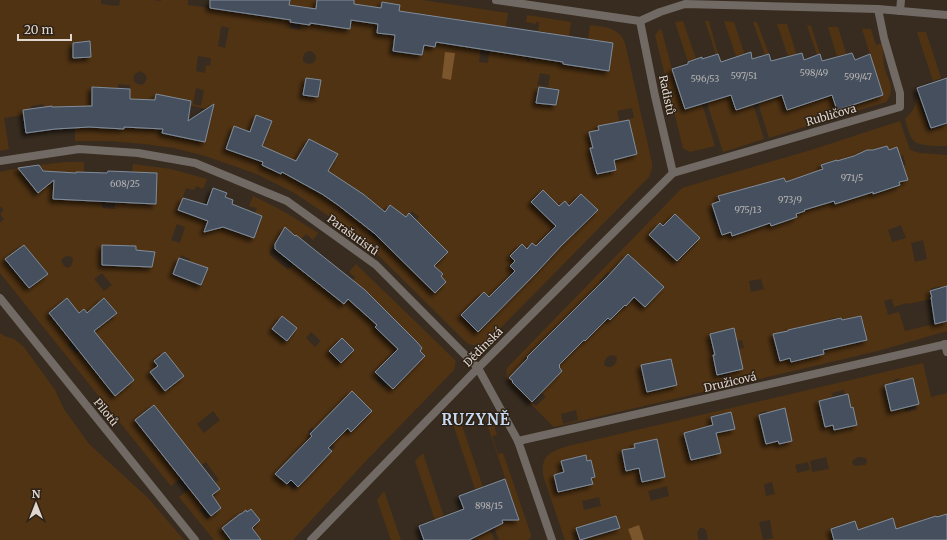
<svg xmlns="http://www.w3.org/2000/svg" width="947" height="540" viewBox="0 0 947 540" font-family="Merriweather,serif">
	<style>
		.green { fill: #503313; fill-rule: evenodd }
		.water { fill: #7b552c }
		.building { fill: #444f5d; stroke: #808d9c; filter: url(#shadow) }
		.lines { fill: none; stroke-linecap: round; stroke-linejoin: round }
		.service { stroke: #716a64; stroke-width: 8 }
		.minor { stroke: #716a64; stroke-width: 8 }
		.labels { text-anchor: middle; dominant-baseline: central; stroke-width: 3; stroke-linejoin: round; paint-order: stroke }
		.number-label { font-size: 9px; fill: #b8b4b2 }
		.street-label { font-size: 11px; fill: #dfd6cf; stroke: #2e2216 }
		.district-label { font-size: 15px; font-weight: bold; letter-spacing: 1px; fill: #c6daf3; stroke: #2e2216 }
	</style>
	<defs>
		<filter id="shadow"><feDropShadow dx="-3.5" dy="3.5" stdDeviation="2" flood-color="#0009"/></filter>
	</defs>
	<rect width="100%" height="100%" fill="#382c20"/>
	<!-- green -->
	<g class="green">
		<path d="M0,0H101V4L119,6L120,0H153L161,1V0H188V5L224,10L240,0L238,13L247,14L249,0H253L251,14L287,20L290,0H317L314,24L350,29L354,0H422L508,13L506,26H505L501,52L527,56V61L529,62L530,56L544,58L548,32L538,31L539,25V22H536V24L526,22L527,15L571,22L569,36H567L563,64L609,71L613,43L588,39L590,25C604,27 619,27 625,43L652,163V168L649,177L485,344C478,347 474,346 467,343L373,250L349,230L296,194L259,175L237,167L205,156L174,148L144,144L109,141H75V128L85,127V107H63L64,128L55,129L52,106L44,107L43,104L31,106V109L23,110L24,115L4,118L9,149L0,151ZM382,2L399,5V11L417,13L413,37L424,39L422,55L393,51L395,35L377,33ZM293,6L312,8L310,25L301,24L300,30L290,28ZM422,14L430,15L428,29L420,27ZM444,17L480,23L476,47L440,42ZM221,26L229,28L225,48L218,46ZM428,29L438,31L435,47L426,45ZM90,41L73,58V43ZM481,46L490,47L488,63L479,62ZM311,51C316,54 318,58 313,63L307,64L303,61V56L306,52ZM198,56L211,58L210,66L206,65L205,73L196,71ZM139,71L145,74L147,78L144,84C137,86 132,82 134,75ZM540,73L550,75L548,87L537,85ZM118,84L130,85L129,105H125L124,129L95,128L96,106L92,105L93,87L118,88ZM539,86L559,89L557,105L546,104L537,102ZM196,88L204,90L201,106L193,104ZM156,94L190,101V105L206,109L211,105L213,106L205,142L162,133V131L149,128ZM632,108L634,118L619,121L617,111ZM272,121L257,160L227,149L250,132ZM629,123L637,154L614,160L591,148H593L590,132ZM309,139L324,147V146L338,155L317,191L289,175ZM336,176L345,182L332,200ZM542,190L559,206L565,201L569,206L581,194L598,210L575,234L555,214L549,220L531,202ZM360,191L385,212L390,205L398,211L376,239L368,233L370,230L345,210ZM412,211L419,217L407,230L400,223ZM421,225L448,252L440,260ZM557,226L569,238L553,254ZM532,243L549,260L526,283L510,266L515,261L522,244L527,249ZM436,268L442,274L441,276L446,282L435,293L423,282ZM502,284L514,296L506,304L494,292ZM484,293L501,309L478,332L461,315Z"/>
		<polygon points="683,21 696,59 688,62 675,22"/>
		<polygon points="705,21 709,21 718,54 716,55"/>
		<polygon points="724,21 734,22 746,59 738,62"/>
		<polygon points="753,22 757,22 769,54 765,55"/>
		<polygon points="777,24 787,24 798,59 790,62"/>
		<polygon points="807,25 811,26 820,54 817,55"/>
		<polygon points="828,27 838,27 848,60 839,63"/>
		<polygon points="661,28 672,69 685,109 702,104 715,146 690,152 683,148 655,35"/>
		<path d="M862,29H871L876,45L883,43C883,50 883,59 884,66C887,80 897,88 886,102L769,138L758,103L782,95H832L837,110L883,95Z"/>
		<polygon points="917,32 926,32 941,78 933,81"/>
		<polygon points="731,95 736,110 753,104 764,139 723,152 707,103"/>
		<path d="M917,95L929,130L947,125V146C938,146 919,147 913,140C909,135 907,125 905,119C913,112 916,106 917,95Z"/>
		<path d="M900,121L910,150L920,153L947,155V289L946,286L940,288V286L930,289L932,297L931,298V299L908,304L907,303L894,307L892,299L884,301L888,315L899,312L905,331L947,321V331L878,351L554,427L510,383L506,378L507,368L682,188L715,178L811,150ZM887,146L889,150L900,156L903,155L906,165L903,166L907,180L899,182L900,186H899L874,194L872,191L835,204L834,201L825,204L815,172L823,169L822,164L837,160L838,164L844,159ZM784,178L786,182L794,179L805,211L796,214L797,217L771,226L769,223L732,236L731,232L722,235L718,222L715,223L711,213L714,212L712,204L720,201L719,196L732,192H733L734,193ZM675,214L700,238L677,261L649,235L663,226ZM901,225L906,238L892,242L888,230ZM923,240L927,259L915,262L911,243ZM629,253L633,257L632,258L663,287L645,307L634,297L625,306L599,281L608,272L615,279L625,268L620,263ZM761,279L764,289L751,292L749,281ZM595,288L619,311L610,320L607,318L577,309L576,308ZM861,316L867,341L856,344L855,343L831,328L829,319L841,317L842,320ZM817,324L824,354L791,362L790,358L780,361L773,334L788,331V330ZM734,328L737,341L742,340L744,348L739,349L743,369L728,372L729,375L720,378L719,375H717L713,356L715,355L710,334ZM543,341L571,352L563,361ZM612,355L616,356L617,358C617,363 613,368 608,367L604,365C604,360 607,356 612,355ZM528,357L560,366L559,367L562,371L553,381L538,389L546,397L536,406L512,382L513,381L510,378L528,358ZM671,359L677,385L647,392L642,365ZM576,410L578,420L563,424L561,414Z"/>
		<path d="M66,162H84V173L76,172L75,176C66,171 64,172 54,176L53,199L102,201V208L115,209V202L156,204L157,174L132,172L133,164L171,169L207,179L203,189L196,186L194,190L186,188L178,210L254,238L262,216L255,213L257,208L249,206L253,196C275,206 297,219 318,233L313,240L306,234L301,239L296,235L295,236L285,227L269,254L288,270L294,264L344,304L359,286L353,281L355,277L349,272L356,264L456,361L454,370L364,463L293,540H261L252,528L260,520L251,509L247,512L246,510L241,514H240L222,528L231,540H214L179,497L190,489L202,503L220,489L215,483L219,480L206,462L201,465L196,459L178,474L181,478L171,486L0,273V223L4,219L0,214L4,210L0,206V172L18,168L38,192L51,182L39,165ZM177,224L185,227L180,243L171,240ZM24,245L48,273L29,288L6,259ZM130,246L136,250L154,252L152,267ZM181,255L190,259L182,278L173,274ZM66,256L72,257L73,261L71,266L68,268L64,266L61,261L63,258ZM199,266L208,268L201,286L192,282ZM102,273L112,285L104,291L94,279ZM67,298L79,313L84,309L87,313L105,298L117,313L94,332L96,338L76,354L68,345L72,341L49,313ZM388,314L417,342L422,348L420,351L425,356L393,389L387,384L384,387L376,380L398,349L375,327ZM282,316L297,328L287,342L272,329ZM311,332L321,341L315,347L306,338ZM342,338L354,350L341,363L330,351ZM110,351L133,381L115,395L92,367ZM165,352L184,376L170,387L157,381L150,373L158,366L154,361ZM352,392L372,411L351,432L332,413ZM153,405L177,435L158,449L135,420ZM213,411L220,420L204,433L197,424ZM311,428L314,430L316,428L335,447L298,487L297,486L293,489L287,484H286L275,473L312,436L308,432ZM187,447L178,474L168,462ZM214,499L221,508L207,519L200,510Z"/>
		<polygon points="0,333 4,336 14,339 24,347 55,390 64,409 89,444 148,498 184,540 0,540"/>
		<path d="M923,363L931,397L947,393V514L944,515L945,518L938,520L936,516L921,520L923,525L917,536L893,529L896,528L893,518L867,527L871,537L861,540L855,521L831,529L834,540H708L706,530L703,528H700C696,532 697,535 699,540H644L639,526L628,529L632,540H565L543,475C541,454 551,452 568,446ZM899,378L900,381L913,379L919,404L916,405L917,409L905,412L904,408L891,410L885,385L893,383V380ZM844,390L845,394H848L851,408H853L857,425L834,430L833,425L825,427L819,401L833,397L832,393ZM785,408L792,441L779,444L778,441L766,444L759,413L766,411L767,413ZM731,412L735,429L716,433L721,453L691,460L686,442L693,430L713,426L711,416ZM657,439L665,477L643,482L639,469L626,471L622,451L635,448L634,444ZM826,457L829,469L812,472L810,461ZM862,457L866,458L867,462L865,465L855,466L852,463C853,458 858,457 862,457ZM591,460L595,477L591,478L593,483L558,492L554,475L564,472L562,461H587ZM808,462L810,470L797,473L795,465ZM772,482L775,494L766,496L764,484ZM667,486L669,496L651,501L648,491ZM599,497L601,506L584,510L582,501ZM614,516L617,519L620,528L603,533L600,521ZM770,520L773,538L763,540L759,522Z"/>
		<path d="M482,409C491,416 494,424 497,435L492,436L498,454L503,453L531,535L530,539L526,540H499L493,525L503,523V522L517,517L519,519Z"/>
		<polygon points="459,417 485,493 477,495 453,424"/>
		<polygon points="423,453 446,523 437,526 415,461"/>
		<polygon points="384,491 401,540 391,540 377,500"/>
		<polygon points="489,526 494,540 475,540 473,532"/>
	</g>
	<!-- water -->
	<g class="water">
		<polygon points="445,52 455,53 451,80 442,78"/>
		<polygon points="639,525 644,540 632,540 628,529"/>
	</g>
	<!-- building -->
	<g class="building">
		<polygon points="210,0 290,0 289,5 316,9 317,0 354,0 354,4 381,8 382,2 400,5 399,11 613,43 609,71 563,64 563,62 436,42 435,47 424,45 422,55 393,51 395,35 377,33 378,24 351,20 350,29 310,23 310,25 290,22 291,20 210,8"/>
		<polygon points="90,41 91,57 73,58 73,43"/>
		<polygon points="751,52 752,59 769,54 771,61 802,53 804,60 820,54 822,61 852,53 855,60 870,54 883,95 837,110 832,95 787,110 782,95 736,110 731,95 685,109 672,69 688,64 688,62 702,57 702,59 718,54 721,62"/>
		<polygon points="306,78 321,80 318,97 303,95"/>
		<polygon points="947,78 947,123 931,128 917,88"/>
		<polygon points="92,87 130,89 130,99 155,100 156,94 191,101 188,121 214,104 205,142 162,133 163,129 124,127 124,129 89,127 55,129 26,133 23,110 52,106 52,107 92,106"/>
		<polygon points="539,87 559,90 556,105 536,103"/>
		<polygon points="256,115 272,121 262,146 296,161 309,139 338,154 328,171 363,194 385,212 390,205 406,217 409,213 448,252 434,266 443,274 441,276 446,282 435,293 374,233 338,205 322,194 282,172 281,174 262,165 263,162 226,149 234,126 250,132"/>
		<polygon points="629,120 637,154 614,160 616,170 597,174 590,148 593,148 589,132 599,130 598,126"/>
		<polygon points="887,146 889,150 897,147 908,180 899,182 900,185 873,194 873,192 835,204 834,201 804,210 805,211 796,214 797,217 771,226 770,223 732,236 731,232 722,235 712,204 720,201 718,196 784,178 786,182 823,169 821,165 837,160 837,161 854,156 867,150 873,150"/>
		<polygon points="39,165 43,171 76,173 76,172 107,173 108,171 157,173 156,204 53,199 54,180 38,193 18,168"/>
		<polygon points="213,188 227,193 225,197 233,200 232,204 262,216 254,238 223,227 204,232 208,221 178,210 183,198 207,205"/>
		<polygon points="543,190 559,206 565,201 569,206 581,194 598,210 561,246 538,271 478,332 461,315 484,292 489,297 515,271 510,266 515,261 510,256 522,244 527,249 532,243 536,246 556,226 531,202"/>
		<polygon points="675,214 700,238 677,261 649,235 660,223 663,226"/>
		<polygon points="285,227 295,236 296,235 301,239 365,290 417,342 422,348 420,351 425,356 393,389 375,372 398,349 375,327 377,325 348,299 344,304 275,249 275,244"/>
		<polygon points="24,245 48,274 29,288 5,259"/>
		<polygon points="102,245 136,246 136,250 155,252 152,267 102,265"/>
		<polygon points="628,254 664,287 645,307 634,297 626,306 625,305 610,320 608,318 585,341 584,340 559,365 560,366 559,367 562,371 532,402 512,382 513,381 509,378 528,358 527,357 608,276"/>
		<polygon points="179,258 208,268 201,285 173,274"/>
		<polygon points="947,286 947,321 935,324 931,297 932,297 930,291"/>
		<polygon points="67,298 79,313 84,309 87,313 104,298 117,313 94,331 134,380 115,396 49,313"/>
		<polygon points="282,316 297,328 287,341 272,329"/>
		<polygon points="861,316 867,340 823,350 824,354 791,362 790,358 780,361 773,334 788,331 788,330 841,318 842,320"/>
		<polygon points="734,328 743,369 717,375 713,355 715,355 710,334"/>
		<polygon points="342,338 354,350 341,363 329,351"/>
		<polygon points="165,352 184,376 165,391 150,372 158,366 154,361"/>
		<polygon points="671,359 677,385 647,392 641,365"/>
		<polygon points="913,378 919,404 891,411 885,385"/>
		<polygon points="352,391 372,411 351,432 348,428 328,448 332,451 298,487 291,480 287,484 275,474 312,436 310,434"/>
		<polygon points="848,394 851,408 853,407 857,425 834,430 833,425 825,427 819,401"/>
		<polygon points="154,405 220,489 212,495 221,508 211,516 135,420"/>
		<polygon points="785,408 792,441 779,444 778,441 766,444 759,415"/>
		<polygon points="731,412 735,429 716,433 721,453 691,460 684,433 713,425 711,417"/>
		<polygon points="657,439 665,477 642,482 639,468 626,471 622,450 635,448 634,444"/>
		<polygon points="586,455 587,461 591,460 595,477 591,478 593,484 558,492 554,475 564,472 561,461"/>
		<polygon points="505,479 519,520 502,520 503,523 469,540 424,540 419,526 464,509 459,496"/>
		<polygon points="251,509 260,520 252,528 261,540 231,540 222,528 240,514 241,514 246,510 247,512"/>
		<polygon points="947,514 947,540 834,540 831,529 855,521 858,530 893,518 896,529 936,516 937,517"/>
		<polygon points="616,516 620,528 580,540 576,528"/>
	</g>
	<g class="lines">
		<!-- service -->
		<g class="service">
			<polyline points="900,11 901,0"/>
			<polyline points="945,344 947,352"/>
		</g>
		<!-- minor -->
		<g class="minor">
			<polyline points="496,0 640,21"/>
			<polyline points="640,21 660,12 685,4 878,9 947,15"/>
			<polyline points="640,21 655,96 673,173"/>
			<polyline points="0,161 79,149 138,153 195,163 287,201 376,265 478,368 518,441 552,540"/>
			<polyline points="0,298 195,540"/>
			<polyline points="518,441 947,344"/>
			<polyline points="311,540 478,368 673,173 900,107 900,93 884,38 878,9"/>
		</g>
	</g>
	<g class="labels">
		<!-- number labels -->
		<g class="number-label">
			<text x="814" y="72">598/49</text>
			<text x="744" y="75">597/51</text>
			<text x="858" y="76">599/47</text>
			<text x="705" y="78">596/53</text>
			<text x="852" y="177">971/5</text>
			<text x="125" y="183">608/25</text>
			<text x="790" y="199">973/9</text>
			<text x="748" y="209">975/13</text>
			<text x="489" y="505">898/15</text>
		</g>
		<!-- street labels -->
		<g class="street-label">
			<text transform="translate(667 95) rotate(78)">Radistů</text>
			<text transform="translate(831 115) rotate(-16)">Rubličova</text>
			<text transform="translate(353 235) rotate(36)">Parašutistů</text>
			<text transform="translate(483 347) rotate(-45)">Dědinská</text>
			<text transform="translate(730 382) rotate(-13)">Družicová</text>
			<text transform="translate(106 412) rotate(51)">Pilotů</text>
		</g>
		<!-- district labels -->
		<g class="district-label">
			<text x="476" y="419">RUZYNĚ</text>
		</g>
	</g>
	<!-- north arrow -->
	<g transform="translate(36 504)" stroke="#2e2216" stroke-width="3" paint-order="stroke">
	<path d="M0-3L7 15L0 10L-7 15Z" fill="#dfd6cf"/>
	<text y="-6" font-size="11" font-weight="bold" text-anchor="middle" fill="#dfd6cf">N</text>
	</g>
	<!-- scale -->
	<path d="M18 34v6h53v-6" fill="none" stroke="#dfd6cf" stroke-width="2"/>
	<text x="24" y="34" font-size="12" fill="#dfd6cf" stroke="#2e2216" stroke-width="3" paint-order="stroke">20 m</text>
</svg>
